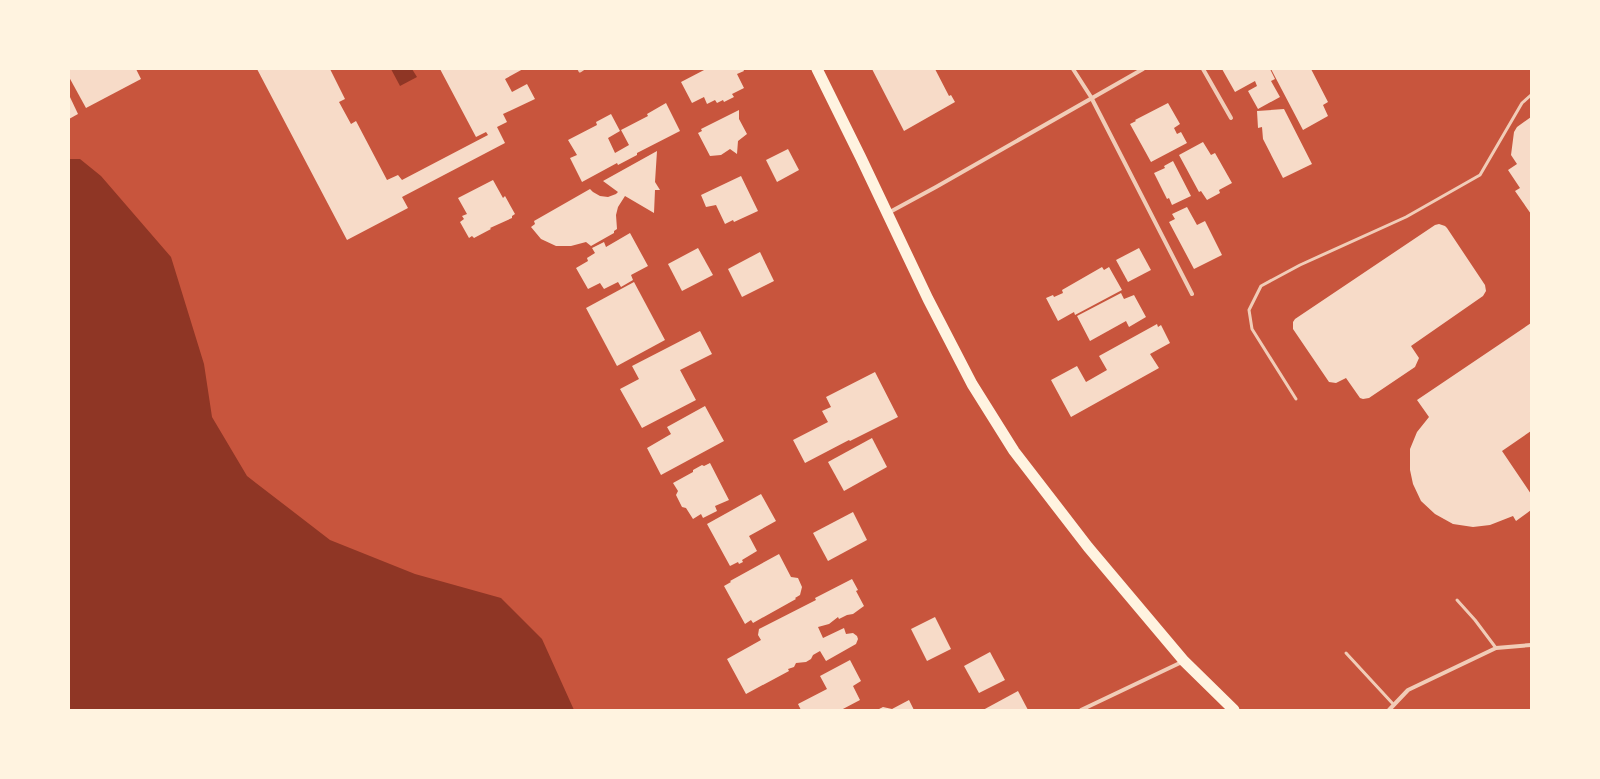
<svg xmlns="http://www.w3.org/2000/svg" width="1600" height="779" viewBox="0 0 1600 779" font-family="'Noto Serif',serif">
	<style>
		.water { fill: #8f3625 }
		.building { fill: #f7dbc8 }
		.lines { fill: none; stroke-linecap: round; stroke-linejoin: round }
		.service { stroke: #f1ccb7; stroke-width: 3 }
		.minor { stroke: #f1ccb7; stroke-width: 4 }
		.trunk { stroke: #fff3e0; stroke-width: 11 }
	</style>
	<rect width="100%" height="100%" fill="#c8553d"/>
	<!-- water -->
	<g class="water">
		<polygon points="391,69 412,69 417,77 400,86"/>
		<polygon points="69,159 80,159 101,176 171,257 204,364 212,417 247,476 330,540 415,574 501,598 542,639 574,710 69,710"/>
	</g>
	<!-- building -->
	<g class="building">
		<polygon points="69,69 136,69 141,79 86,108 69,77"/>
		<polygon points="257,69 330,69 345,99 339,102 351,124 356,121 387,180 398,175 402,180 488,135 486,132 476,137 440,69 523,69 505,79 512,92 527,84 535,99 503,114 507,122 497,127 505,143 402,197 408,208 347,240"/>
		<polygon points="706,69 743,69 744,71 737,74 744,88 732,94 734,97 724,102 723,100 717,103 715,100 707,104 704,97 692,103 681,82"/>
		<polygon points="872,69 935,69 949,96 951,95 955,102 904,131"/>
		<polygon points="1222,69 1270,69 1275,79 1271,81 1280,97 1258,109 1248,91 1257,86 1255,81 1235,92"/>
		<polygon points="1271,69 1311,69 1328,102 1323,105 1328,116 1303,130"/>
		<polygon points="69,95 78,114 69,119"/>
		<polygon points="666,103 680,131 637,153 637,155 618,165 617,163 582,182 570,158 577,155 568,140 597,125 596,122 611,114 620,131 608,138 615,153 629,145 621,130 648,116 647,114"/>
		<polygon points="1168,103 1180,124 1174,128 1177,134 1181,132 1187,143 1151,162 1130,124 1136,121 1135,120"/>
		<polygon points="1284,109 1312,164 1283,178 1263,139 1262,127 1258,128 1257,111"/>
		<polygon points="739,110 739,119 747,134 738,141 737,154 730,149 721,155 710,156 698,133 702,131 701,129"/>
		<polygon points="1531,117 1531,214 1515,191 1520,188 1508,170 1517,164 1511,155 1514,132 1517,127"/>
		<polygon points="1203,142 1211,155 1215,153 1232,183 1219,190 1220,193 1207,200 1201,191 1199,192 1179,155"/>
		<polygon points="788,149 799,170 777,182 766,160"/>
		<polygon points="657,151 655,182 660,190 655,190 654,213 625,196 618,207 616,215 617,229 614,231 614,233 591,246 586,242 571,246 556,246 541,239 531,227 535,224 534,221 590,189 593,192 600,196 608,197 616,194 618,192 603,181"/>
		<polygon points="1173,161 1191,196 1172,205 1169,198 1167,199 1154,173 1165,168 1164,166"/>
		<polygon points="741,176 758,211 734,222 733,220 725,224 716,205 706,207 701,195"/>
		<polygon points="493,180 503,198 505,196 515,214 512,216 512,218 490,228 491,229 474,238 472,236 469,238 460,222 464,219 462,216 467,214 458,198"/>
		<polygon points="1187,207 1197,225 1205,221 1222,255 1194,269 1169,222 1175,219 1172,214"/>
		<polygon points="1439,224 1445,226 1447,228 1485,285 1486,291 1483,296 1411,346 1419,358 1415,367 1369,398 1363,399 1360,398 1346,378 1336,383 1329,382 1293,329 1293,322 1295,319 1435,225"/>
		<polygon points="630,233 648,266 631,275 633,280 621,287 618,282 604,289 600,283 588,289 576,268 588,261 587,258 595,253 592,248 604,242 606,247"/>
		<polygon points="698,248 713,275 682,291 668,264"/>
		<polygon points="1139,248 1151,270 1128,282 1116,260"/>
		<polygon points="760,252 774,281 742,297 728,269"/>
		<polygon points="1102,267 1104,270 1109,267 1122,290 1075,315 1074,312 1058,321 1046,298 1053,295 1054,297 1063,293 1062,290"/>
		<polygon points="634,282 665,340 617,366 586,308"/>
		<polygon points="1121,293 1124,299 1134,295 1146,317 1129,327 1126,321 1090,341 1077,316"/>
		<polygon points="1531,323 1531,431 1502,451 1531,494 1531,510 1516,521 1513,516 1490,525 1473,527 1453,524 1435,514 1421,501 1413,484 1410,470 1410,449 1417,432 1429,417 1417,400"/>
		<polygon points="1157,324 1158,327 1161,325 1170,343 1150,354 1159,368 1071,417 1051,380 1077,366 1086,382 1107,370 1099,356"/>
		<polygon points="700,331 712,354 680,370 696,400 642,428 620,389 639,379 632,366"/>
		<polygon points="875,372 898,417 850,441 849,440 805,463 793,440 828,422 822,411 831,407 826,397"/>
		<polygon points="705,406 724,441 661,475 647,448 671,434 667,427"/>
		<polygon points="872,438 887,467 844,491 828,462"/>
		<polygon points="710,463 729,500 715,506 717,511 703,518 701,514 693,519 686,508 682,507 676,495 678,491 673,483 693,472 693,470 702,465 704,466"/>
		<polygon points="761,494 776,521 749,536 757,551 742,560 743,562 739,564 738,562 730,566 707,524"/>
		<polygon points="853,512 867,540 828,561 813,533"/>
		<polygon points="779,554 791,577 798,578 802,587 800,595 795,598 796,599 753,623 751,620 745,624 724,586 731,582 730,581"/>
		<polygon points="852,579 858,590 856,591 864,606 853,614 847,615 839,619 838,617 829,624 818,627 823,638 844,628 846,634 853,633 857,636 858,639 856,644 826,661 820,651 813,655 811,659 806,662 796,663 794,667 788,669 789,671 746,694 727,659 761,640 758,635 759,629 816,600 815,598"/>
		<polygon points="935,617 951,649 927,661 911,629"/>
		<polygon points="990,652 1005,680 979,693 964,666"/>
		<polygon points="850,660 861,681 853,686 860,700 841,710 801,710 798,704 827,689 820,676"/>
		<polygon points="1018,691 1028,710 983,710"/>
		<polygon points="909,700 914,710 877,710 883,707 892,709"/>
	</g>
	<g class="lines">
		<!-- service -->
		<g class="service">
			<polyline points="579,69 580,71 583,69"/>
			<polyline points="1296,399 1252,329 1249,310 1261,286 1300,265 1406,217 1480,175 1522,103 1531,95"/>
			<polyline points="1457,600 1475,620 1496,648"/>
			<polyline points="1346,653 1394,705"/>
		</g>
		<!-- minor -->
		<g class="minor">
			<polyline points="1073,69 1091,97 1192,294"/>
			<polyline points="1203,69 1231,118"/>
			<polyline points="888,213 936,187 1143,69"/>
			<polyline points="1081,710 1184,661"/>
			<polyline points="1389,710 1408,690 1496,648 1531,645"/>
		</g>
		<!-- trunk -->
		<polyline class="trunk" points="817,69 861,158 928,299 972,384 1014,451 1088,547 1184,661 1234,710"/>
	</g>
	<!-- border -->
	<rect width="1600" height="779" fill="none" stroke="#fff3e0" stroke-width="140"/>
</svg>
